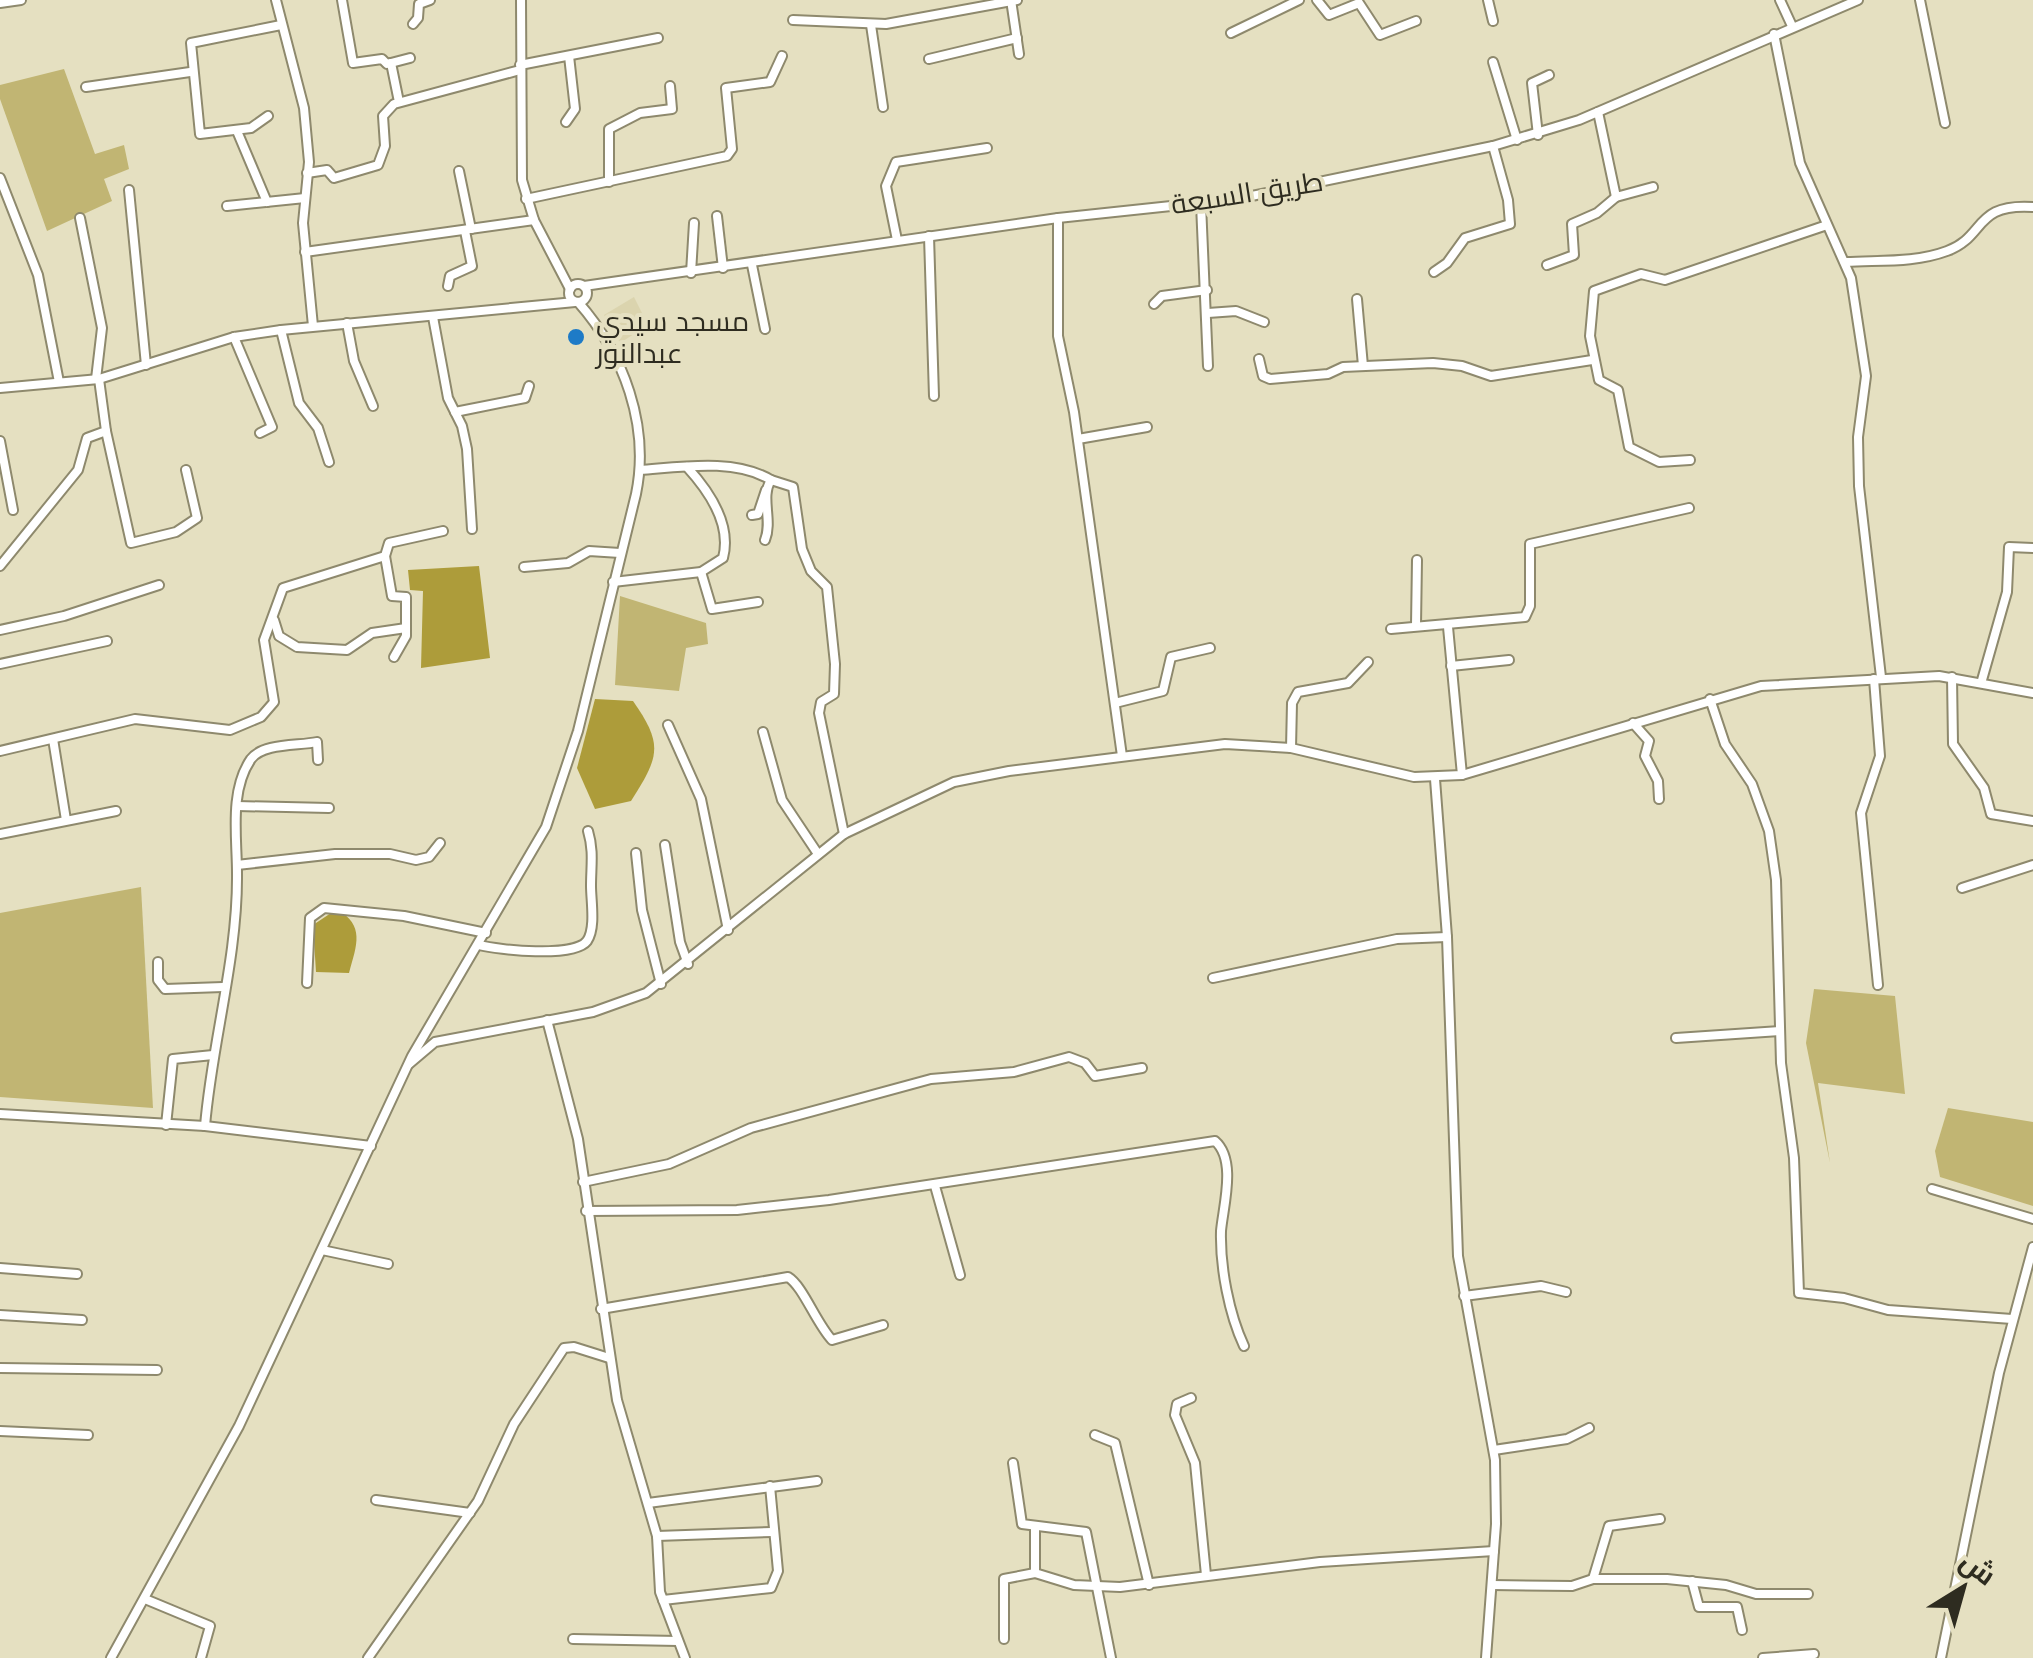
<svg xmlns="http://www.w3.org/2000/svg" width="2033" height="1658" viewBox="0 0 2033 1658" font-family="Arial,Cairo,sans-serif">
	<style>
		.built { fill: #dbd4ae }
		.green { fill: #c1b573 }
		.forest { fill: #ad9c3a }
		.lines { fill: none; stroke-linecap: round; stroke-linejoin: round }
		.minor-casing { stroke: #8e896d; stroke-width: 12 }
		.minor { stroke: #fff; stroke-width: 8 }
		.poi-dot { fill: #1e7bc7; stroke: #e5e0c1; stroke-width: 4 }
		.labels { text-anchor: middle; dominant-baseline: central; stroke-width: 8; stroke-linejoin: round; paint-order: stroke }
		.street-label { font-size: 28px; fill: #2e2c20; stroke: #e5e0c1 }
		.poi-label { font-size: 28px; fill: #2e2c20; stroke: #e5e0c1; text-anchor: start }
	</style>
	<rect width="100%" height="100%" fill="#e5e0c1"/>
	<!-- built -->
	<polygon class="built" points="634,297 648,325 620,343 604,315"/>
	<!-- green -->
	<g class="green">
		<polygon points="64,69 95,154 124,145 129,169 104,179 112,201 47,231 0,99 0,85"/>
		<polygon points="620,596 706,623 708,644 686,648 679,691 615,685"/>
		<polygon points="141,887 153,1108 0,1097 0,913"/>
		<polygon points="1814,989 1895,996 1905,1094 1818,1083 1830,1163 1806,1043"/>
		<polygon points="1948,1108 2033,1122 2033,1206 1940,1177 1935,1151"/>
	</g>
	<!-- forest -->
	<g class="forest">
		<polygon points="479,566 490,658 421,668 423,591 410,590 408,570"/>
		<path d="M595,699L633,701C664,745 659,757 631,801L595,809L577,768Z"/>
		<path d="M337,909C365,926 357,944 349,973L316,972L313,925Z"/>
	</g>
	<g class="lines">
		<!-- minor casing -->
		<g class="minor-casing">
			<g id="minor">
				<polyline points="276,0 304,108 309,162 303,223 313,326"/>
				<polyline points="342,0 353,63 382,59 387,64 410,58"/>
				<polyline points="521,0 522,180 534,220 570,289"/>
				<polyline points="1011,0 1019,54"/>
				<polyline points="1317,0 1329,15 1359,3 1380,35 1416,21"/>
				<polyline points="1488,0 1493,21"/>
				<polyline points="1780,0 1792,26"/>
				<polyline points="1920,0 1945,123"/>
				<polyline points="0,3 21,0"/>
				<polyline points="793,20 886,24 1017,0"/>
				<polyline points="413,24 418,18 419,4 430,0"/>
				<polyline points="871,25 883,107"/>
				<polyline points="1231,33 1299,0"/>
				<polyline points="1774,34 1800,163 1851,278 1866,376 1858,437 1859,486 1881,677"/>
				<polyline points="929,59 1017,38"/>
				<polyline points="1493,62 1517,140"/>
				<polyline points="391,63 399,102"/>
				<polyline points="520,65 658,38"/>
				<polyline points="86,87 190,72"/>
				<polyline points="1598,112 1616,197 1653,187"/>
				<polyline points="268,116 251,128 200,134 191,43 281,25"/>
				<polyline points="566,122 575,109 569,56"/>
				<polyline points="237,131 267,202"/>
				<polyline points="1538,135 1532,83 1549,75"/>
				<polyline points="459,171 471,229"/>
				<polyline points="307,173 327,170 334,178 378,165 385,146 383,116 394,104 520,70"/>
				<polyline points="0,178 38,275 59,382"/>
				<polyline points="609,182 609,129 640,113 672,109 670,86"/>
				<polyline points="129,190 146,365"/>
				<polyline points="526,199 727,156 732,149 726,88 770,82 782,56"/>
				<polyline points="1201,204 1208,366"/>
				<polyline points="227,206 305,198"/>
				<polyline points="717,216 723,268"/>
				<polyline points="80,218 102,328 96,379"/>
				<polyline points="1058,218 1058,336 1074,412 1122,756"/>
				<polyline points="929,236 934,396"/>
				<polyline points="897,240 886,186 896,162 987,148"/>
				<polyline points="305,252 534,220"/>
				<path d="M1846,262C1880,260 1915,263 1947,251C1986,237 1973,203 2033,207"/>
				<polyline points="752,265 765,329"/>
				<polyline points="1547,265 1574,255 1572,224 1597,213 1616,197"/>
				<polyline points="1434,272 1447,263 1465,238 1510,224 1508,200 1493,146"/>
				<polyline points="691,273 694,223"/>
				<circle cx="578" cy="293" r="9"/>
				<polyline points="448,286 450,276 472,266 465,231"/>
				<polyline points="584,286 1058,218 1237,199 1493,146 1579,120 1858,0"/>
				<polyline points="1357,299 1363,366"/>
				<polyline points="1154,304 1162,296 1207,290"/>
				<polyline points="1208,313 1236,311 1264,322"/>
				<polyline points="433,317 448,398 462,426 467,449 472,529"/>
				<polyline points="347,323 354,361 373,406"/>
				<polyline points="281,330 299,403 318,428 329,462"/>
				<polyline points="234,337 272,427 260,433"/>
				<polyline points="1259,359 1263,376 1270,379 1328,374 1343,367 1433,363 1462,366 1491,376 1592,360"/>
				<polyline points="0,388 99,379 234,337 281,330 575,302"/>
				<polyline points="455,412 525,398 529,386"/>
				<polyline points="106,431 131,543 176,532 197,518 186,470"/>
				<polyline points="1078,439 1147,427"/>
				<polyline points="0,441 13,510"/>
				<polyline points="1690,460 1659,462 1629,447 1618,390 1599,380 1590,336 1594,291 1641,274 1665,280 1827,225"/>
				<path d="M640,470C681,467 735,458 771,480C760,497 773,520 765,540"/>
				<polyline points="771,480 793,487 802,549 811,571 827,587 835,664 834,694 821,702 819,713 844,834"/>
				<polyline points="752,515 758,514 766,490"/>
				<polyline points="385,556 392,596 406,597 406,636 394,657"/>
				<polyline points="0,566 78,470 87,438 106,431 99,379"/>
				<polyline points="524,567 568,563 589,551 620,553"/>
				<polyline points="701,572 712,609 758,602"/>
				<path d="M613,582L701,572L723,558C732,524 709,491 687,467"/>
				<polyline points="274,620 279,636 297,647 347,650 372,633 406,628"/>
				<polyline points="1416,625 1417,560"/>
				<polyline points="1448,627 1462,775"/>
				<polyline points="1391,629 1525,617 1530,606 1530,544 1689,508"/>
				<polyline points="0,630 64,616 159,585"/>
				<polyline points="0,664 107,641"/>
				<polyline points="1451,666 1509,660"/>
				<polyline points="1952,677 1953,744 1984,788 1991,814 2033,821"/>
				<polyline points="1874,679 1880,756 1861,813 1878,985"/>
				<polyline points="1982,680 2007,592 2009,547 2033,548"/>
				<polyline points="1710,699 1725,744 1752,784 1769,831 1776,880 1781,1063 1794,1158 1799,1293 1844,1298 1888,1310 2012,1319"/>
				<polyline points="1115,703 1163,691 1171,657 1210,648"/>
				<polyline points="1633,723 1649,741 1645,756 1658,781 1659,799"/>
				<polyline points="668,725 701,799 728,930"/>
				<polyline points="763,732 782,800 818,854"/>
				<polyline points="53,739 66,820"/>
				<polyline points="1291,748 1292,703 1298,692 1348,683 1368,662"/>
				<polyline points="0,751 135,719 230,730 261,717 274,702 264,640 283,588 385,556 389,543 443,531"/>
				<polyline points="1435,779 1447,937 1458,1256 1495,1460 1496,1524 1486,1658"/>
				<polyline points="237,806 329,808"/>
				<polyline points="0,834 116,811"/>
				<polyline points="665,845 680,942 688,964"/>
				<polyline points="636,853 642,910 661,984"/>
				<polyline points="237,865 335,854 390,854 416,860 429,857 440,843"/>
				<polyline points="1962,888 2033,865"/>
				<path d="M479,945C499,950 574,958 587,941C596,928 591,901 591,886C591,866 594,851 588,831"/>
				<polyline points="158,962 158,980 165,989 223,987"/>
				<polyline points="1213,978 1397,939 1447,937"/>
				<polyline points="307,983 310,918 324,908 404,916 486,933"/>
				<polyline points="547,1020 578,1139 617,1400 657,1536 660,1592 685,1658"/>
				<polyline points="1676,1038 1780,1031"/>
				<polyline points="409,1064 435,1042 593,1012 646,993 844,834 954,782 1009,771 1225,744 1291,748 1414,777 1462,775 1761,686 1939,676 2033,693"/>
				<polyline points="0,1114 205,1126 371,1146"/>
				<polyline points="166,1125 173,1059 213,1055"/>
				<path d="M205,1126C212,1042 238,957 237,873C237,837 229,791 251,759C263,743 298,746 317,742L318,760"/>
				<polyline points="583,1182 669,1164 751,1128 931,1079 1014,1072 1069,1057 1085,1063 1095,1076 1142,1068"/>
				<polyline points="935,1186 960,1275"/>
				<polyline points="1932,1189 2033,1219"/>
				<path d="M586,1211L737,1210L829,1200L1215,1141C1237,1160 1223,1207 1221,1231C1220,1267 1229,1314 1244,1346"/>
				<polyline points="322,1250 388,1264"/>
				<polyline points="0,1268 77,1274"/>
				<polyline points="1464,1296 1541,1286 1566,1292"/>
				<path d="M601,1309L788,1277C803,1286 816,1323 832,1340L883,1325"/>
				<polyline points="0,1315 82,1320"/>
				<polyline points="0,1368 157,1370"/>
				<polyline points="1191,1398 1177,1404 1175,1415 1195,1463 1206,1575"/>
				<polyline points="0,1431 88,1435"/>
				<polyline points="1095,1435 1115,1443 1149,1585"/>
				<polyline points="1494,1450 1567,1439 1589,1428"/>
				<polyline points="1013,1463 1022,1524 1086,1532 1111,1658"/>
				<polyline points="376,1500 470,1513"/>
				<polyline points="648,1503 817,1481"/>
				<polyline points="1035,1529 1035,1573 1074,1585 1120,1587 1320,1562 1494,1551"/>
				<polyline points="657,1536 772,1532"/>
				<polyline points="1593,1579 1609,1526 1660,1519"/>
				<polyline points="1692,1581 1699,1607 1737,1607 1742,1630"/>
				<polyline points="1492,1585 1572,1586 1593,1579 1667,1579 1726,1585 1756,1594 1808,1594"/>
				<polyline points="145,1599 210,1626 201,1658"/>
				<polyline points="663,1600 771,1588 778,1571 770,1486"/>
				<polyline points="573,1639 678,1641"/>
				<polyline points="1004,1639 1004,1579 1035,1573"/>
				<path d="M111,1658L239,1426L412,1056L546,827L578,731L636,494C650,426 624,354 578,302"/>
				<polyline points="368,1658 478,1501 514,1424 564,1348 574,1347 609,1358"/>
				<polyline points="1763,1658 1814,1654"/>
				<polyline points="1941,1658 1999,1373 2033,1247"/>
			</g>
		</g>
		<!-- minor -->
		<use href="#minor" class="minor"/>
	</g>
	<!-- markers -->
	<circle class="poi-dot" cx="576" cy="337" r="10"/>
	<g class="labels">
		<!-- street labels -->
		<g class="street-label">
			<text transform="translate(1247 193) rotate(-9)">طريق السبعة</text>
		</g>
		<!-- poi labels -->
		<g class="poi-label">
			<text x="596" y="321">مسجد سيدي<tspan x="596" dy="32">عبدالنور</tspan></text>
		</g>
	</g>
	<!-- north arrow -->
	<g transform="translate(1963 1588) rotate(37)" stroke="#e5e0c1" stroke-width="8" paint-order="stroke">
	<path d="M0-8L18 38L0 25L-18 38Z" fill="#2e2c20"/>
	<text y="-15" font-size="28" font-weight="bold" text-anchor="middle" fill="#2e2c20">ش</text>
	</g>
</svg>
